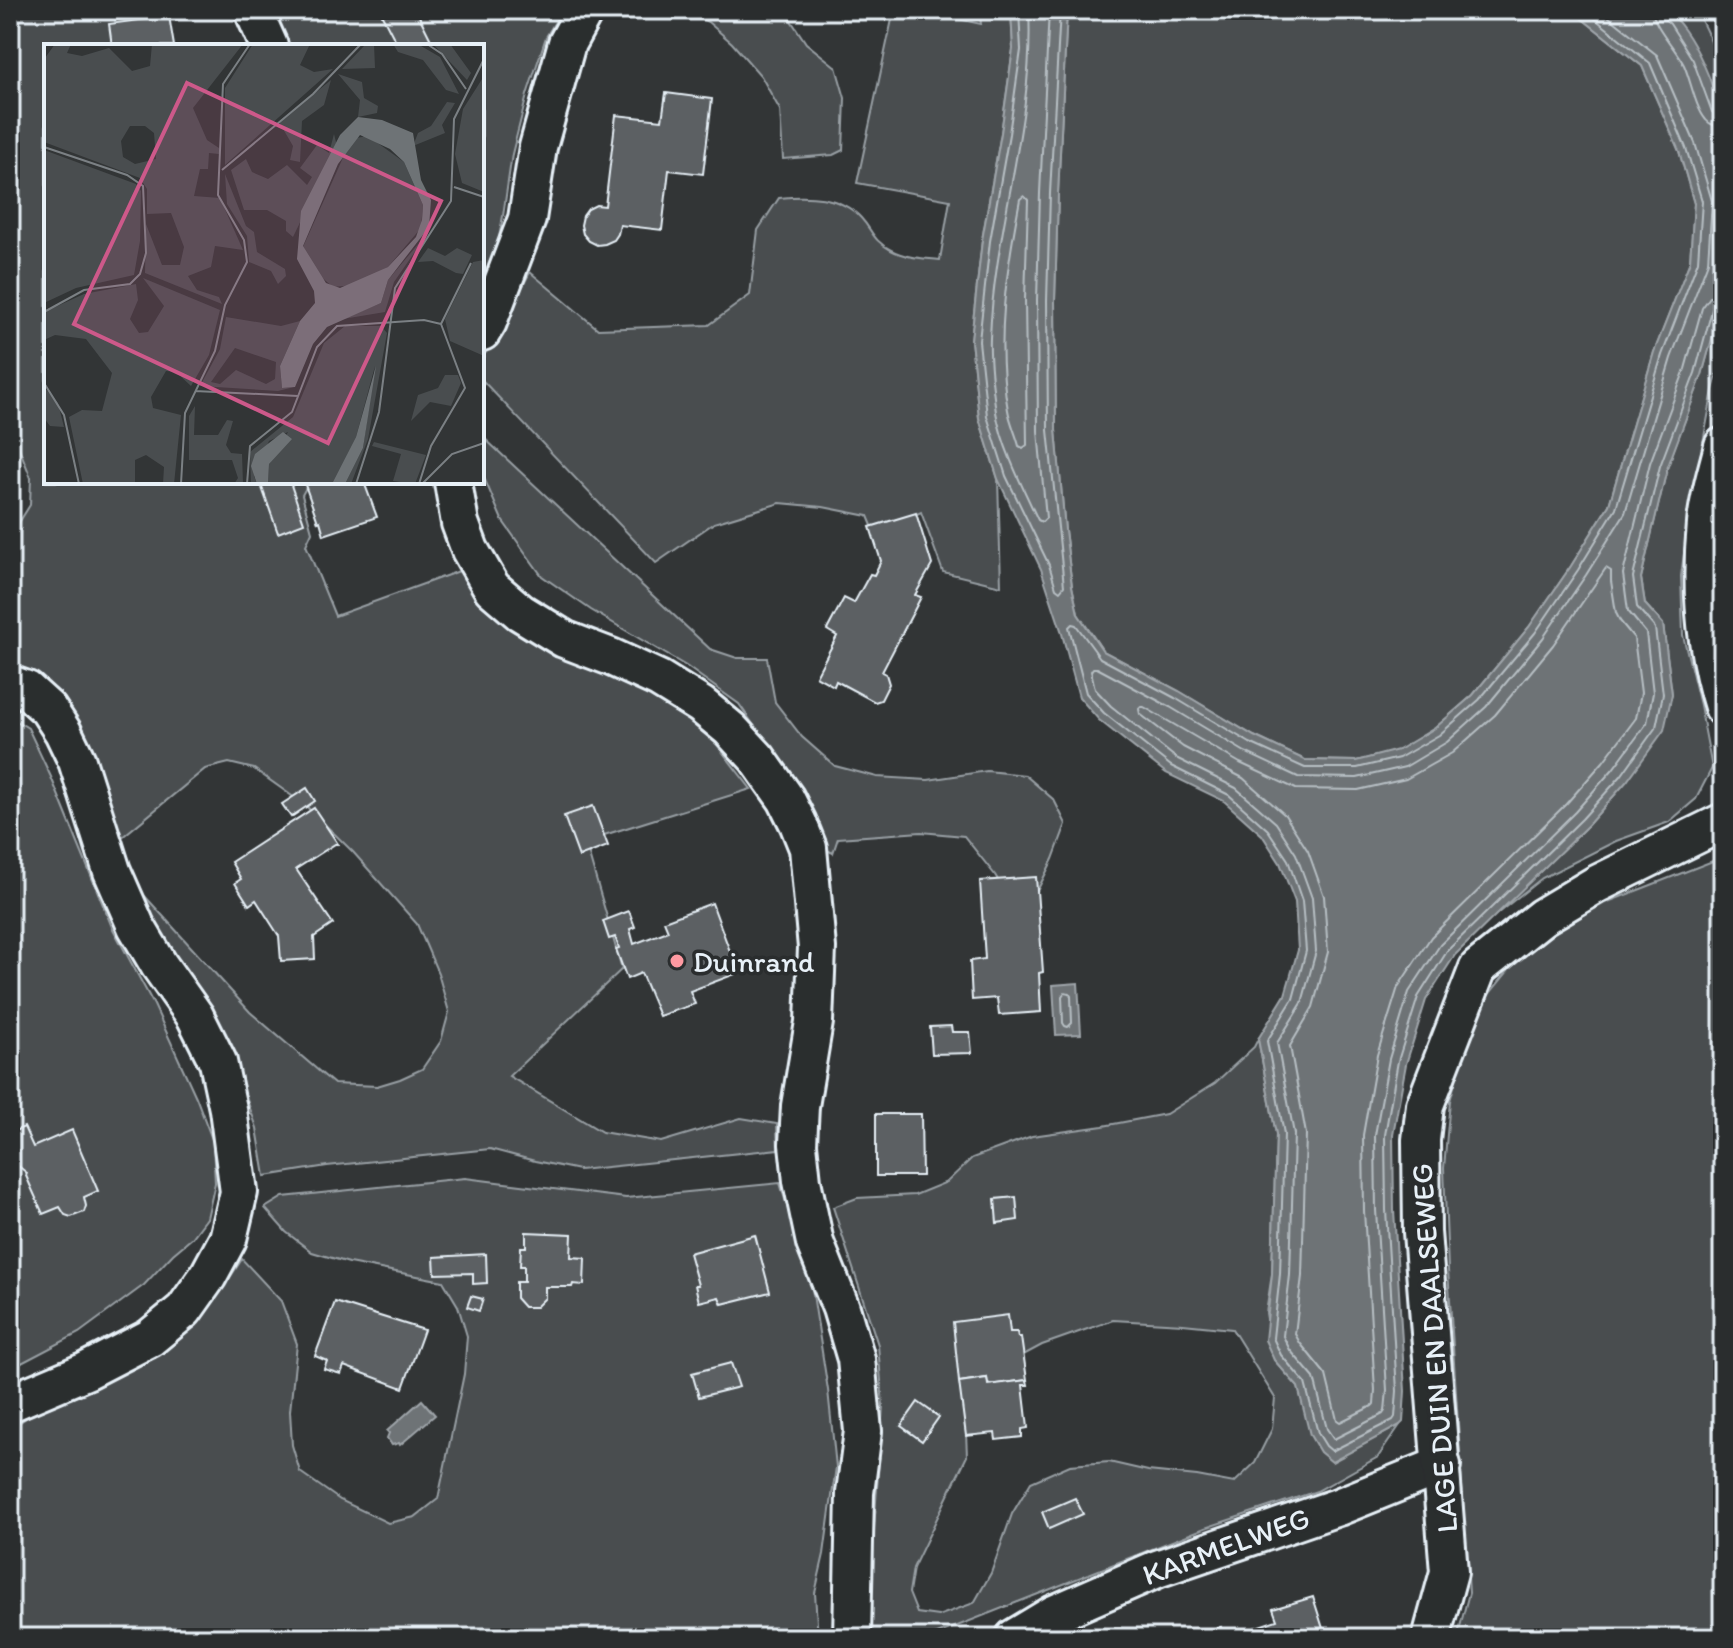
<svg xmlns="http://www.w3.org/2000/svg" width="1733" height="1648" viewBox="0 0 1733 1648" font-family="Itim,sans-serif">
	<style>
		.green { fill: #494d4f; stroke: #989fa4; stroke-width: 2; fill-rule: evenodd }
		.water { fill: #6e7376; stroke: #9fa5aa; stroke-width: 2 }
		.lines { fill: none; stroke-linecap: round; stroke-linejoin: round }
		.shore { stroke: #b7bfc4; stroke-width: 2 }
		.building { fill: #5c6063; stroke: #e8f1f8; stroke-width: 2 }
		.street-casing { stroke: #e8f1f8; stroke-width: 42 }
		.street { stroke: #2a2d2e; stroke-width: 36 }
		.poi-dot { fill: #ff9aa2; stroke: #2a2d2e; stroke-width: 3 }
		.labels { text-anchor: middle; dominant-baseline: central; stroke-width: 7; stroke-linejoin: round; paint-order: stroke }
		.poi-label { font-size: 30px; fill: #e8f1f8; stroke: #2a2d2e; text-anchor: start }
		.street-label { font-size: 30px; fill: #e8f1f8; stroke: #2a2d2e }
		.inset-road { fill: none; stroke: #7b8084; stroke-width: 2 }
		.view { fill: #cd598a; fill-opacity: 0.15; stroke: #cd598a; stroke-width: 4 }
		.inset-edge { fill: none; stroke: #e8f1f8; stroke-width: 4 }
	</style>
	<rect width="100%" height="100%" fill="#323536"/>
	<filter id="ink" filterUnits="userSpaceOnUse"><feTurbulence type="fractalNoise" baseFrequency=".0125" numOctaves="2"/><feDisplacementMap in="SourceGraphic" scale="16" xChannelSelector="R" yChannelSelector="G"/><feConvolveMatrix kernelMatrix="1 2 1 2 8 2 1 2 1" color-interpolation-filters="sRGB"/></filter>
	<g filter="url(#ink)">
		<!-- green -->
		<g class="green">
			<polygon points="10,10 117,10 115,20 118,46 46,46 46,482 309,482 302,495 312,532 306,545 335,616 487,561 520,604 704,728 751,789 585,841 622,969 509,1076 602,1132 661,1142 741,1118 777,1124 778,1149 579,1170 535,1161 490,1149 327,1166 265,1176 257,1128 233,1061 155,925 143,894 250,1012 334,1084 377,1086 400,1079 422,1069 441,1041 449,1012 438,973 417,924 353,852 306,806 254,769 229,763 205,769 121,838 87,747 26,672 10,665 10,535 13,532 30,505 31,478 10,425"/>
			<polygon points="269,10 562,10 546,37 527,95 512,154 503,216 494,264 482,286 482,46 286,46"/>
			<polygon points="684,10 784,10 806,43 836,67 845,98 843,150 833,155 783,159 780,110 761,76 732,43 708,22"/>
			<path d="M894,10H917L981,24L979,10H1011L1013,49L1001,133L982,240L971,340L979,418L998,479L1001,586L943,572L921,512L875,533L868,516L823,507L780,503L714,523L656,563L482,380V359L505,321L530,272L598,329L709,325L750,295L758,230L779,198C807,195 840,195 861,218C873,231 872,240 891,250C906,258 923,258 940,260L950,200L857,183Z"/>
			<polygon points="1067,10 1571,10 1642,66 1679,151 1694,204 1690,261 1654,352 1609,505 1571,566 1529,627 1473,695 1435,728 1398,751 1356,761 1305,760 1254,736 1179,691 1103,651 1078,614 1072,586 1065,530 1056,430 1055,301 1058,194"/>
			<path d="M1666,10H1696C1706,30 1718,54 1723,77C1725,91 1723,108 1723,123L1720,109L1676,18Z"/>
			<polygon points="1723,299 1723,352 1713,390 1689,516 1681,576 1683,635 1700,705 1712,768 1696,799 1669,822 1616,841 1542,878 1493,917 1588,825 1627,781 1672,694 1663,624 1645,604 1641,578 1667,468 1702,375"/>
			<polygon points="482,436 710,649 737,658 767,658 775,702 802,737 835,766 877,777 928,780 987,771 1025,775 1054,800 1066,824 1053,859 1037,891 1008,896 995,875 964,836 921,832 838,838 833,853 817,845 771,750 739,704 686,666 591,610 542,576 502,520 482,473"/>
			<polygon points="10,717 28,728 51,777 112,927 154,1005 196,1097 213,1142 215,1183 207,1218 192,1238 173,1254 144,1285 79,1333 10,1369"/>
			<polygon points="1723,857 1723,1638 1457,1638 1469,1593 1448,1270 1444,1168 1450,1101 1464,1050 1486,998 1526,949 1605,903"/>
			<path d="M1258,1039L1276,1134L1272,1274L1266,1313L1274,1360L1298,1387L1304,1407L1332,1461L1400,1425L1378,1457L1317,1491L1205,1528L927,1638H866L883,1406L878,1345L833,1207L857,1198L915,1195L947,1182L972,1158L1032,1136L1103,1126L1166,1114L1215,1083L1254,1047ZM1113,1320L1183,1324L1232,1329L1275,1398L1272,1429L1255,1463L1234,1483L1197,1476L1148,1471L1109,1462L1070,1465L1031,1482L1012,1514L991,1573L974,1603L938,1616L917,1613L909,1593L913,1568L967,1456L963,1361L1018,1358L1042,1345Z"/>
			<polygon points="465,1178 626,1198 780,1183 812,1288 828,1390 836,1467 824,1554 815,1593 818,1638 10,1638 10,1429 54,1399 186,1322 229,1279 242,1259 281,1301 297,1344 290,1411 292,1445 300,1472 340,1500 388,1523 415,1517 438,1499 464,1374 467,1336 458,1306 443,1281 349,1263 312,1252 286,1232 265,1208 283,1197"/>
		</g>
		<!-- water -->
		<g class="water">
			<path d="M1011,10H1067L1058,194L1055,301L1056,430L1065,530L1072,586L1078,614L1103,651L1179,691L1254,736L1305,760L1356,761L1398,750L1435,728L1473,695L1529,627L1571,566L1609,505L1654,352L1690,261L1694,203L1679,151L1642,66L1571,10H1666C1695,33 1715,87 1723,123V299L1702,375L1667,469L1641,578L1645,604L1663,624L1672,694L1664,730L1627,781L1588,825L1455,955L1426,1000L1406,1064L1393,1134L1394,1210L1405,1391L1403,1422L1400,1425L1332,1462L1320,1452L1310,1435L1298,1387L1274,1360L1265,1340L1272,1274L1276,1134L1258,1039L1285,995L1298,950L1295,902L1280,863L1262,835L1224,801L1166,773L1099,720L1079,697L1061,630L1041,569L998,479L979,418L971,340L982,240L1001,133L1013,49Z"/>
			<polygon points="1078,983 1081,1034 1056,1035 1053,985"/>
			<polygon points="422,1400 435,1415 400,1445 399,1443 392,1445 387,1438 389,1433 387,1431"/>
		</g>
		<g class="lines">
			<!-- shore -->
			<g class="shore">
				<polyline points="1019,10 1021,50 1009,134 990,241 979,341 987,416 1006,476 1049,565 1056,588 1060,591 1064,586 1048,430 1047,301 1050,193 1060,10"/>
				<path d="M1029,10C1035,121 994,228 990,338C989,359 993,391 996,412C1002,447 1023,488 1038,520L1042,522L1046,518L1038,431L1037,300L1040,193L1049,10"/>
				<polyline points="1584,10 1650,63 1686,148 1702,201 1698,261 1662,355 1616,508 1578,570 1535,633 1479,700 1439,735 1399,758 1357,768 1305,768 1250,743 1175,698 1100,658 1076,625 1072,624 1069,627 1086,693 1104,713 1171,766 1229,795 1268,830 1288,860 1302,901 1306,951 1293,999 1267,1041 1284,1134 1280,1274 1273,1338 1281,1355 1305,1383 1318,1433 1326,1446 1332,1451 1393,1420 1395,1417 1397,1391 1386,1210 1385,1135 1398,1061 1418,997 1448,950 1582,819 1621,776 1656,727 1663,694 1655,628 1637,607 1633,577 1660,466 1695,373 1712,310 1717,305 1723,304"/>
				<polyline points="1600,10 1657,55 1695,143 1712,201 1708,262 1671,358 1625,513 1586,575 1543,638 1486,707 1447,742 1405,767 1357,778 1298,777 1245,752 1170,707 1097,668 1093,668 1091,671 1095,689 1111,706 1176,758 1236,788 1276,823 1296,854 1312,898 1316,951 1302,1003 1277,1043 1294,1134 1290,1275 1283,1336 1290,1350 1314,1378 1327,1429 1334,1439 1383,1414 1385,1411 1387,1390 1376,1210 1375,1135 1389,1059 1409,992 1440,945 1575,812 1613,769 1647,723 1653,693 1646,633 1628,611 1623,574 1650,463 1685,369 1702,308 1710,297 1723,294"/>
				<path d="M1652,10C1653,25 1676,49 1684,65C1691,81 1695,107 1706,120C1710,125 1716,126 1723,127"/>
				<polyline points="1662,10 1663,17 1670,24 1693,60 1712,112 1717,116 1723,117"/>
				<path d="M1024,196L1028,200L1025,300L1027,445L1023,448L1019,446C1016,434 1010,422 1008,410C995,340 1007,268 1020,199Z"/>
				<polygon points="1606,568 1611,571 1611,581 1616,613 1620,621 1634,638 1641,693 1636,718 1603,762 1566,804 1431,937 1398,987 1377,1055 1363,1135 1364,1211 1375,1390 1374,1404 1372,1406 1340,1422 1337,1420 1326,1375 1300,1343 1295,1334 1302,1276 1306,1134 1290,1046 1313,1007 1328,952 1324,896 1308,851 1285,815 1243,778 1183,747 1140,714 1139,709 1141,707 1144,707 1240,763 1296,789 1358,790 1406,779 1452,753 1495,715 1553,645"/>
				<polygon points="1065,992 1069,993 1071,996 1072,1023 1068,1027 1065,1026 1063,1023 1062,996"/>
			</g>
		</g>
		<!-- building -->
		<g class="building">
			<polygon points="392,10 416,10 434,46 398,46 382,15"/>
			<polygon points="169,16 174,46 112,46 109,24"/>
			<polygon points="666,93 712,99 703,174 669,170 662,230 620,225 618,234 614,240 605,244 597,245 589,241 583,234 581,225 583,216 588,209 596,205 605,206 616,115 662,120"/>
			<polygon points="260,482 300,482 291,485 304,523 278,533"/>
			<polygon points="304,482 364,482 377,517 324,535 320,521 318,522"/>
			<polygon points="916,513 932,565 915,595 921,597 882,672 886,674 889,684 881,700 875,702 836,681 834,686 816,676 837,636 827,630 844,598 854,603 870,574 874,575 881,561 870,527"/>
			<polygon points="307,788 315,801 291,817 282,804"/>
			<polygon points="593,806 608,846 579,857 564,816"/>
			<polygon points="314,808 338,844 335,844 296,869 333,924 314,937 315,959 281,961 279,936 256,900 249,905 235,883 241,879 231,862"/>
			<polygon points="1036,877 1043,972 1039,973 1041,1012 999,1015 997,998 972,1000 970,961 985,959 980,881"/>
			<polygon points="712,903 738,973 690,991 695,1004 659,1016 641,973 627,979 616,949 619,948 615,937 609,939 603,921 629,911 635,927 630,929 634,944 668,931 664,921"/>
			<polygon points="951,1026 952,1032 970,1032 972,1053 932,1054 930,1027"/>
			<polygon points="876,1114 921,1114 922,1176 876,1176"/>
			<polygon points="24,1127 33,1147 72,1130 98,1191 84,1197 86,1206 84,1212 71,1217 65,1215 60,1207 43,1214 26,1176 27,1173 17,1165 10,1167 10,1133"/>
			<polygon points="1016,1197 1018,1220 997,1223 995,1199"/>
			<polygon points="526,1232 572,1234 571,1257 585,1258 584,1285 573,1284 572,1287 545,1287 545,1298 536,1307 524,1307 516,1298 516,1282 524,1282 524,1266 520,1266 521,1247 526,1247"/>
			<polygon points="755,1235 770,1292 722,1304 719,1297 699,1302 695,1285 698,1285 689,1253"/>
			<polygon points="486,1254 487,1283 473,1284 473,1273 435,1274 434,1257"/>
			<polygon points="471,1296 483,1299 479,1311 467,1307"/>
			<polygon points="335,1302 424,1330 403,1388 344,1366 341,1374 324,1369 327,1361 315,1356"/>
			<polygon points="1008,1315 1010,1332 1017,1332 1018,1337 1021,1337 1027,1380 988,1385 987,1378 959,1382 953,1322"/>
			<polygon points="731,1363 739,1387 699,1397 692,1373"/>
			<polygon points="987,1378 988,1385 1027,1380 1028,1385 1023,1385 1028,1428 1022,1429 1022,1437 996,1440 995,1433 966,1436 959,1382"/>
			<polygon points="918,1402 939,1417 922,1441 901,1426"/>
			<polygon points="1075,1498 1083,1514 1049,1529 1042,1512"/>
			<polygon points="1313,1597 1326,1638 1250,1638 1247,1630 1277,1620 1273,1609"/>
			<polygon points="1221,1627 1223,1633 1230,1631 1231,1635 1247,1630 1250,1638 1203,1638 1202,1632"/>
		</g>
		<g class="lines">
			<!-- street casing -->
			<g class="street-casing">
				<g id="street">
					<polyline points="253,10 269,46"/>
					<polyline points="482,332 488,322 527,219 538,147 567,43 585,10"/>
					<path d="M1723,446C1717,471 1708,498 1706,524C1700,585 1705,649 1723,707"/>
					<polyline points="453,482 460,523 470,550 492,588 520,612 564,639 611,657 659,679 701,705 730,729 757,758 786,799 798,823 808,848 817,948 814,1022 800,1106 798,1144 802,1181 815,1243 841,1308 856,1359 863,1431 855,1493 852,1638"/>
					<polyline points="10,684 27,690 48,709 63,732 77,761 112,871 136,926 159,965 195,1016 218,1062 228,1109 239,1192 228,1239 208,1276 184,1310 150,1338 86,1371 10,1403"/>
					<polyline points="1014,1638 1054,1614 1157,1569 1338,1507 1442,1465"/>
					<polyline points="1431,1638 1449,1572 1422,1232 1421,1140 1425,1105 1478,968 1542,917 1597,884 1723,822"/>
				</g>
			</g>
			<!-- street -->
			<use href="#street" class="street"/>
		</g>
	</g>
	<!-- markers -->
	<circle class="poi-dot" cx="677" cy="961" r="8"/>
	<g class="labels">
		<!-- poi labels -->
		<g class="poi-label">
			<text x="693" y="961">Duinrand</text>
		</g>
		<!-- street labels -->
		<g class="street-label">
			<text transform="translate(1434 1348) rotate(-94)">LAGE DUIN EN DAALSEWEG</text>
			<text transform="translate(1226 1546) rotate(-20)">KARMELWEG</text>
		</g>
	</g>
	<!-- overview -->
	<g transform="translate(44 44)">
		<rect width="440" height="440" fill="#323536"/>
		<path d="M11,0H27L23,9L38,12L65,4L88,27L106,22L108,0H199L149,64L163,96L175,104V110L165,109L164,125H156L150,152L176,154L199,206L171,202L167,223L144,232L153,246L175,253L178,260L101,229L102,180L118,221H136L140,203L127,169L103,170V145L96,134L0,98L1,14ZM86,82H101L110,89L112,115L91,120L79,113L77,97ZM209,0H266L256,21L270,28L289,25L181,121V44ZM330,0L331,24L298,25L320,2ZM349,0L377,2L396,13L415,50L402,46L379,16L354,8ZM389,0H406L427,29L423,36ZM294,30L318,38L320,54L334,62L333,69L314,73L316,56ZM440,32V148L418,139L411,110L419,65ZM287,36L280,61L258,77L256,118L246,116L249,102L235,78ZM403,58L411,59L398,81L401,89L369,102L374,89L387,82ZM290,90L293,102L249,193L242,187V177L223,166H200L187,126L202,115L208,128L224,135L243,121L263,141L268,133L256,124L273,101L285,109ZM324,92L360,118L379,161L377,184L344,223L311,241L289,243L276,232L259,203L302,107L312,94ZM0,106L92,140L97,147L96,197L90,231L32,244L0,259ZM181,130L202,182L210,188L213,208L241,225L242,232L234,240L227,227L205,218L203,192L183,160ZM386,186L350,238L341,268L299,275L337,259L344,236ZM384,204L401,212L413,204L428,211L419,230L412,229L389,217L374,218ZM440,216V312L406,297L401,275L429,218ZM99,234L176,266L165,311L147,342L132,328L122,327L107,353L109,364L137,371L130,440H119L120,423L102,411L91,416V440H39L25,373L38,366L58,367L68,329L42,295L11,291L0,296V268L40,250L92,240L94,256L86,275L95,289L104,288L120,262ZM182,273L237,282L256,277L236,322L238,344L250,343L234,347L156,342L176,305ZM191,304L232,318L231,335L222,340L192,326L176,340L167,338ZM301,282H337L343,289L324,395L307,440H301L319,404L331,322L312,393L290,438L224,440L225,420L244,388L225,397L210,432L213,440H207L206,408L249,373L280,299ZM401,331H414L417,339L407,362L386,358L367,377L374,351L394,344ZM0,343L14,359L20,383L6,382L0,374ZM151,362L150,391H174L183,376L189,377L182,401L187,409L198,410L199,440H190L194,434L188,416H145V372ZM330,398L382,411L371,440L349,437L357,410L328,402Z" fill="#494d4f" fill-rule="evenodd"/>
		<path d="M314,73L338,76L369,89L377,136L387,156L385,183L344,236L337,259L283,283L269,300L251,343L238,344L236,322L256,277L271,259L270,247L253,215L257,167L296,91ZM316,91L346,105L360,118L379,161L378,176L372,193L344,223L296,244L282,239L259,202L294,120ZM332,322L319,404L301,440H288L312,393ZM239,388L248,395L225,420L224,440H213L207,422L211,410Z" fill="#6e7376" fill-rule="evenodd"/>
		<path class="inset-road" d="M383,0L398,10L422,45M0,103L83,131L99,142L102,209L96,230L86,240L40,246L0,268M178,126L269,50L317,0M410,143L440,153M397,280L427,219M0,339L20,371L35,440M151,347L254,352M137,440L141,369L171,307L181,261L203,218L200,196L174,151L179,40L206,0M203,440L206,402L248,368L273,303L293,282L380,276L397,280M312,440L335,368L351,244L407,157L410,75L440,15M375,440L387,402L421,344L397,280M378,440L408,410L440,399"/>
		<path class="view" d="M143,39L397,157L284,399L30,280Z"/>
		<rect width="440" height="440" class="inset-edge"/>
	</g>
	<!-- margin -->
	<rect width="1733" height="1648" fill="none" stroke="#2a2d2e" stroke-width="40"/>
	<rect x="20" y="20" width="1693" height="1608" fill="none" stroke="#e8f1f8" stroke-width="3" filter="url(#ink)"/>
</svg>
